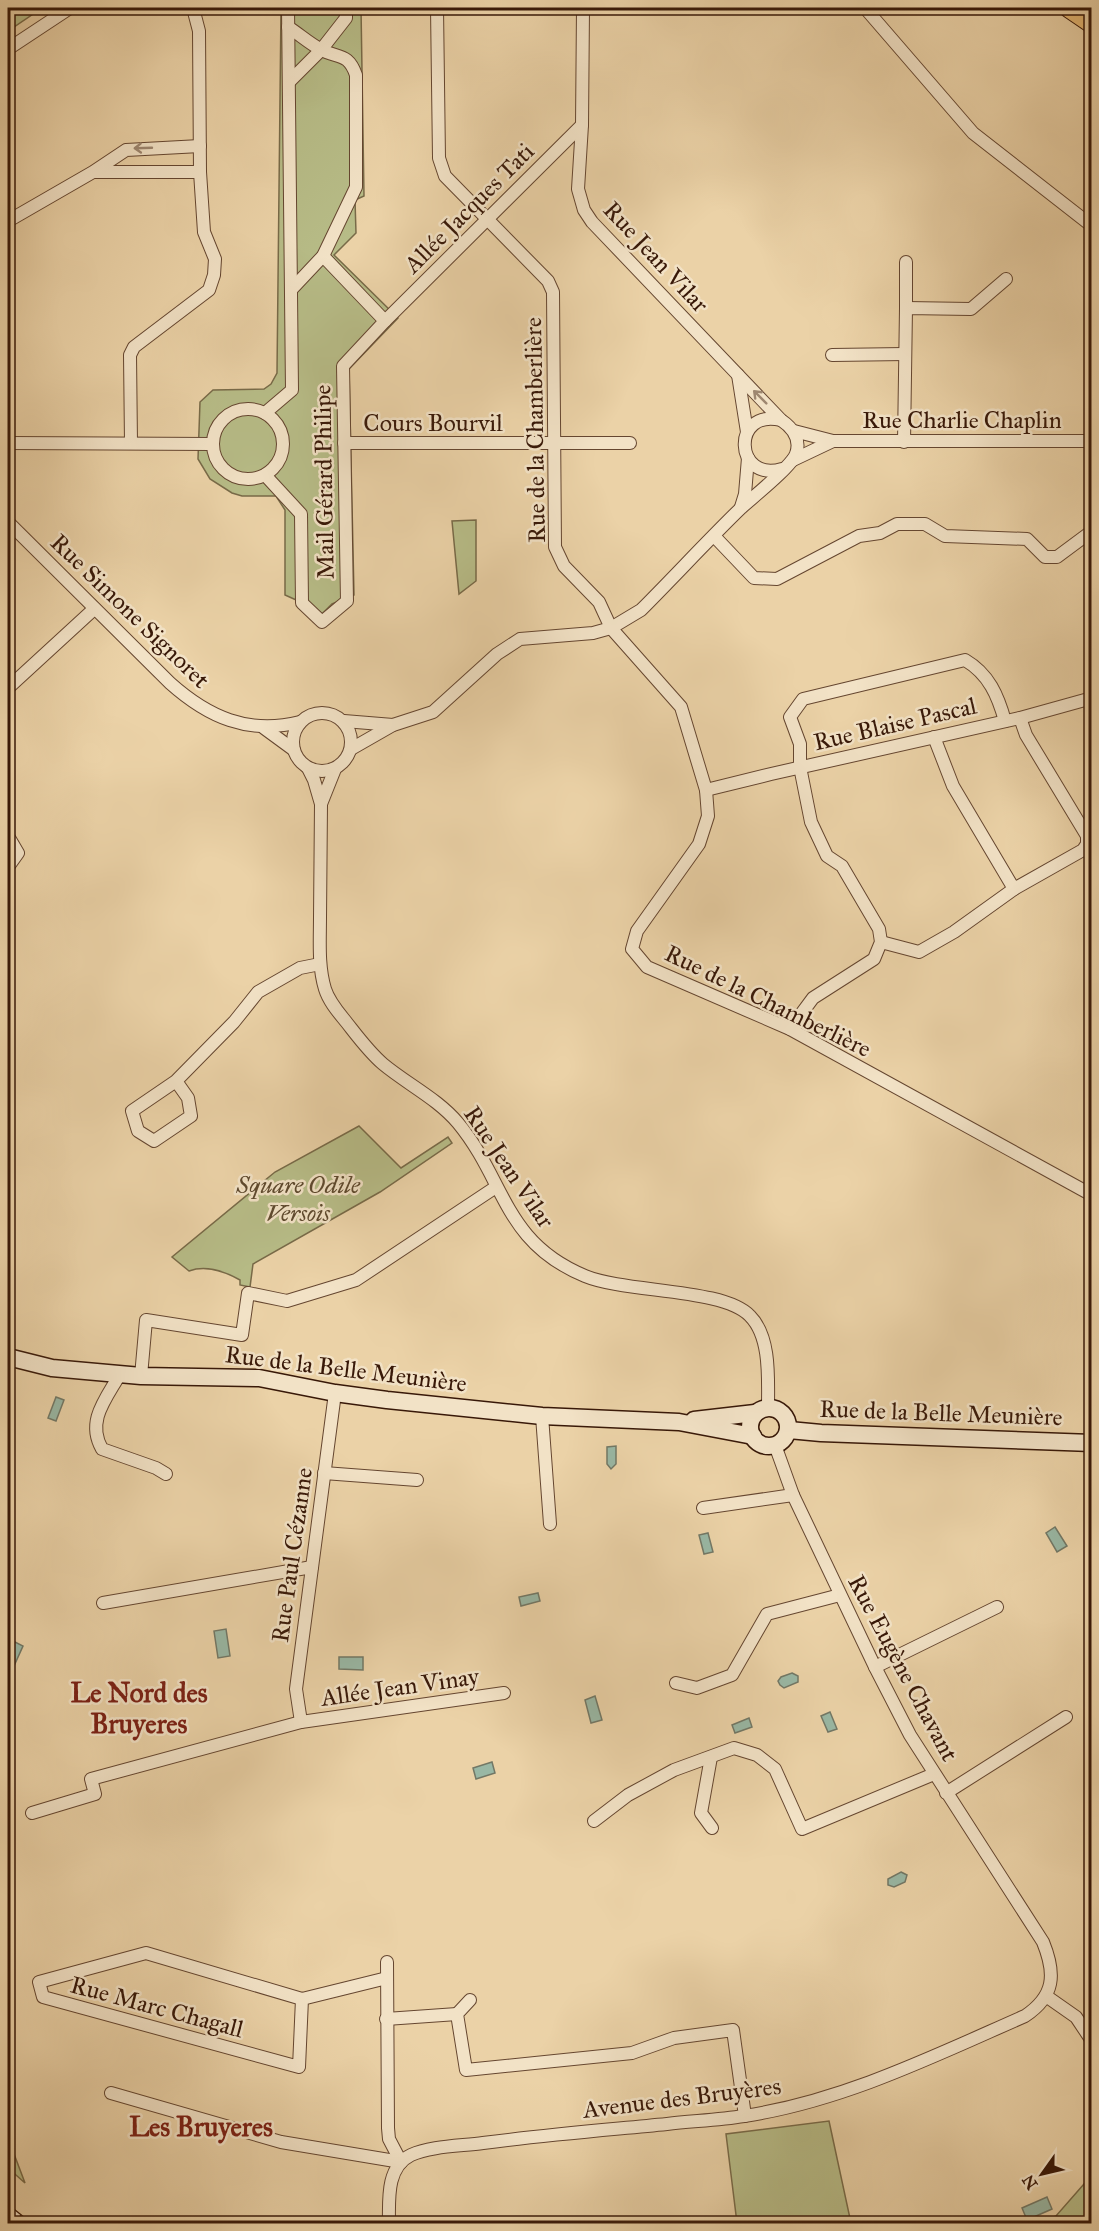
<svg xmlns="http://www.w3.org/2000/svg" width="1099" height="2231" viewBox="0 0 1099 2231" font-family="'IM FELL Great Primer',serif">
	<style>
		.green { fill: #b7bc87; stroke: #786a48; stroke-width: 1.5 }
		.water { fill: #99b8a5; stroke: #727866; stroke-width: 1.5 }
		.lines { fill: none; stroke-linecap: round; stroke-linejoin: round }
		.street-casing { stroke: #654630; stroke-width: 14 }
		.secondary-casing { stroke: #381808; stroke-width: 19 }
		.primary-casing { stroke: #381808; stroke-width: 22 }
		.street { stroke: #f2e2c6; stroke-width: 12 }
		.secondary { stroke: #f2e2c6; stroke-width: 16 }
		.primary { stroke: #e6b974; stroke-width: 20 }
		.rail-casing { stroke: #381808; stroke-width: 7 }
		.rail { stroke: #f2e2c6; stroke-width: 4.5; stroke-dasharray: 14; stroke-linecap: butt }
		.oneway { stroke: #9e8770 }
		.labels { text-anchor: middle; dominant-baseline: central; stroke-width: 5; stroke-linejoin: round; paint-order: stroke }
		.street-label { font-size: 24px; fill: #381808; stroke: #f2e2c6 }
		.park-label { font-size: 24px; font-style: italic; fill: #5e492e; stroke: #f2e2c6 }
		.quarter-label { font-size: 27px; font-weight: bold; fill: #7a1f14; stroke: #f2e2c6 }
	</style>
	<rect width="100%" height="100%" fill="#ebd2a7"/>
	<filter id="stains"><feTurbulence type="fractalNoise" baseFrequency=".00333" numOctaves="4"/><feColorMatrix values="0 0 0 0 .2 0 0 0 0 .09 0 0 0 0 .02 0 0 0 .5 -.17"/></filter>
	<radialGradient id="worn" r=".72"><stop offset=".6" stop-color="#630" stop-opacity="0"/><stop offset="1" stop-color="#630" stop-opacity=".3"/></radialGradient>
	<!-- green -->
	<g class="green">
		<polygon points="8,8 42,8 8,31"/>
		<polygon points="281,8 361,8 364,196 355,200 356,233 334,255 398,318 349,369 354,595 332,604 321,615 314,608 285,595 285,510 276,496 242,496 232,493 210,479 198,459 200,402 213,390 264,389 271,384 277,373"/>
		<polygon points="476,520 476,581 459,594 452,521"/>
		<path d="M359,1126L401,1168L448,1137L452,1143L380,1192L253,1264L250,1287L240,1285V1280C224,1271 206,1265 189,1271L172,1257L275,1172Z"/>
		<polygon points="829,2121 851,2223 737,2223 726,2134"/>
		<polygon points="8,2138 25,2183 8,2168"/>
		<polygon points="1091,2176 1091,2223 1040,2223 1056,2216"/>
	</g>
	<!-- water -->
	<g class="water">
		<polygon points="56,1397 64,1400 56,1421 48,1418"/>
		<polygon points="616,1446 616,1464 611,1469 607,1464 607,1447"/>
		<polygon points="1055,1527 1067,1546 1057,1552 1046,1533"/>
		<polygon points="708,1533 713,1552 704,1554 699,1535"/>
		<polygon points="538,1593 540,1601 521,1606 519,1597"/>
		<polygon points="226,1629 230,1656 218,1658 214,1631"/>
		<polygon points="13,1641 23,1646 14,1666 8,1663 8,1652"/>
		<polygon points="339,1657 363,1657 363,1670 339,1669"/>
		<polygon points="792,1673 798,1676 798,1682 784,1688 780,1685 778,1681 781,1677"/>
		<polygon points="595,1696 602,1720 591,1723 585,1700"/>
		<polygon points="830,1712 837,1729 828,1732 821,1716"/>
		<polygon points="749,1718 752,1727 735,1733 732,1725"/>
		<polygon points="492,1762 495,1773 476,1779 473,1768"/>
		<polygon points="901,1872 907,1875 905,1882 894,1887 888,1885 888,1879"/>
		<polygon points="1047,2197 1052,2209 1027,2220 1022,2208"/>
	</g>
	<g class="lines">
		<!-- street casing -->
		<g class="street-casing">
			<g id="street">
				<polyline points="437,8 439,158 445,176 548,281 553,292 555,547 564,566 599,602 611,628 681,707 706,790 708,816 699,844 637,931 632,949 647,967 790,1029 1092,1195"/>
				<polyline points="865,8 973,133 1092,226"/>
				<path d="M288,27C299,34 309,43 320,49C338,59 348,52 356,75V187L323,256L291,290"/>
				<polyline points="8,49 70,8"/>
				<polyline points="290,81 321,50 346,18 346,8"/>
				<polyline points="95,172 200,172"/>
				<polyline points="8,221 93,172 126,150 200,146"/>
				<polyline points="906,308 906,262"/>
				<polyline points="385,321 582,125"/>
				<polyline points="832,355 905,354"/>
				<polyline points="738,375 747,432"/>
				<circle cx="248" cy="444" r="35"/>
				<polyline points="265,413 292,390 288,8"/>
				<path d="M781,420C731,408 734,483 782,469"/>
				<polyline points="794,431 833,441 1092,441"/>
				<polyline points="904,442 906,308 971,309 1006,279"/>
				<polyline points="8,443 212,444"/>
				<polyline points="131,443 130,355 134,347 209,290 214,275 215,259 204,232 200,172 199,31 193,8"/>
				<polyline points="344,443 630,443"/>
				<polyline points="793,460 833,441"/>
				<polyline points="265,475 301,514 302,603 322,622 347,601 343,366 385,321 323,256"/>
				<polyline points="741,507 745,494 748,458"/>
				<path d="M8,522L170,683C208,717 248,735 300,722"/>
				<polyline points="714,536 754,578 777,579 859,536 880,533 897,524 925,524 945,536 1027,539 1045,557 1057,557 1092,531"/>
				<polyline points="8,688 94,609"/>
				<circle cx="322" cy="742" r="29"/>
				<polyline points="344,721 393,725"/>
				<polyline points="264,728 294,750"/>
				<polyline points="934,737 953,786 1014,889 1083,850 1087,844 1087,836 1026,735 1020,718"/>
				<path d="M351,749L393,725L433,712L497,654L520,639L593,633L611,628L641,610C675,576 707,541 741,508C753,497 791,467 796,454C801,440 793,428 781,420L592,222L584,210L578,189L582,125L583,8"/>
				<path d="M308,768L314,780L321,804C321,842 320,880 320,917C320,941 318,966 325,989C329,1002 339,1013 347,1023C358,1037 369,1052 383,1064C407,1084 438,1099 458,1123C506,1181 503,1242 585,1276C626,1293 724,1288 750,1316C771,1337 768,1379 768,1407"/>
				<polyline points="706,790 771,774 1020,718 1092,698"/>
				<polyline points="321,804 335,769"/>
				<polyline points="8,836 18,853 8,867"/>
				<polyline points="881,942 919,952 954,932 1014,889"/>
				<path d="M790,1029L813,998L874,959L881,942L879,929L842,866L827,856L811,822L800,767V744L790,717L803,699L965,660C989,674 998,696 1005,721"/>
				<polyline points="176,1081 188,1098 191,1116 154,1141 138,1131 132,1111 176,1081 234,1022 258,992 300,968 320,964"/>
				<path d="M120,1374C106,1399 86,1421 102,1449L156,1468L166,1474"/>
				<polyline points="141,1376 146,1320 242,1335 248,1293 287,1301 356,1280 496,1187"/>
				<polyline points="542,1416 550,1524"/>
				<polyline points="324,1473 417,1480"/>
				<polyline points="703,1508 793,1495"/>
				<polyline points="103,1603 312,1567"/>
				<polyline points="875,1667 997,1607"/>
				<polyline points="676,1683 697,1688 732,1675 767,1614 840,1595"/>
				<polyline points="301,1722 296,1689 335,1393"/>
				<polyline points="711,1757 701,1813 712,1828"/>
				<polyline points="946,1793 1066,1717"/>
				<polyline points="32,1813 95,1794 91,1779 301,1722 504,1693"/>
				<polyline points="594,1821 628,1795 674,1770 734,1748 757,1755 775,1769 802,1829 934,1774"/>
				<polyline points="387,1962 388,2128 389,2139 401,2162"/>
				<polyline points="1046,1996 1076,2017 1092,2041"/>
				<polyline points="302,1999 146,1953 39,1982 43,1997 299,2067 302,1999 387,1978"/>
				<polyline points="470,2000 457,2014 466,2070 632,2053 674,2038 733,2030 745,2116"/>
				<polyline points="386,2019 457,2014"/>
				<polyline points="111,2093 281,2142 401,2162"/>
				<path d="M389,2224C389,2200 386,2167 411,2155C430,2146 462,2146 483,2143C544,2135 606,2130 667,2124C693,2121 719,2120 744,2116C843,2101 934,2056 1025,2016C1055,1996 1056,1974 1043,1942L910,1735L875,1667L793,1495L775,1445"/>
			</g>
		</g>
		<!-- secondary casing -->
		<g class="secondary-casing">
			<g id="secondary">
				<polyline points="8,1357 52,1368 141,1376 259,1378 335,1393 387,1400 542,1416 679,1422 753,1436"/>
				<circle cx="769" cy="1427" r="19"/>
				<polyline points="694,1420 755,1413"/>
				<polyline points="789,1430 821,1433 1092,1443"/>
			</g>
		</g>
		<!-- primary casing -->
		<g class="primary-casing">
			<polyline id="primary" points="1070,8 1092,23"/>
		</g>
		<!-- street -->
		<use href="#street" class="street"/>
		<!-- secondary -->
		<use href="#secondary" class="secondary"/>
		<!-- primary -->
		<use href="#primary" class="primary"/>
		<!-- rail casing -->
		<g class="rail-casing">
			<polyline id="rail" points="8,2208 28,2224"/>
		</g>
		<!-- rail -->
		<use href="#rail" class="rail"/>
	</g>
	<!-- one-way arrows -->
	<defs><path id="oneway-shaft" d="M-6 0H5M1.5-3L5.5 0L1.5 3" fill="none" stroke-width="1.6" stroke-linecap="round" stroke-linejoin="round" transform="scale(1.5)"/></defs>
	<g class="oneway">
		<use href="#oneway-shaft" transform="translate(143 148) rotate(178)"/>
		<use href="#oneway-shaft" transform="translate(760 397) rotate(-135)"/>
	</g>
	<g class="labels">
		<!-- street labels -->
		<g class="street-label">
			<text transform="translate(469 208) rotate(-45)">Allée Jacques Tati</text>
			<text transform="translate(656 257) rotate(47)">Rue Jean Vilar</text>
			<text x="962" y="420">Rue Charlie Chaplin</text>
			<text x="433" y="423">Cours Bourvil</text>
			<text transform="translate(535 430) rotate(-91)">Rue de la Chamberlière</text>
			<text transform="translate(324 482) rotate(-91)">Mail Gérard Philipe</text>
			<text transform="translate(130 611) rotate(44)">Rue Simone Signoret</text>
			<text transform="translate(895 724) rotate(-13)">Rue Blaise Pascal</text>
			<text transform="translate(768 1001) rotate(26)">Rue de la Chamberlière</text>
			<text transform="translate(509 1167) rotate(56)">Rue Jean Vilar</text>
			<text transform="translate(346 1369) rotate(7)">Rue de la Belle Meunière</text>
			<text transform="translate(941 1413) rotate(2)">Rue de la Belle Meunière</text>
			<text transform="translate(292 1555) rotate(-82)">Rue Paul Cézanne</text>
			<text transform="translate(903 1668) rotate(62)">Rue Eugène Chavant</text>
			<text transform="translate(400 1687) rotate(-8)">Allée Jean Vinay</text>
			<text transform="translate(157 2007) rotate(15)">Rue Marc Chagall</text>
			<text transform="translate(682 2098) rotate(-7)">Avenue des Bruyères</text>
		</g>
		<!-- park labels -->
		<g class="park-label">
			<text x="298" y="1185">Square Odile<tspan x="298" dy="28">Versois</tspan></text>
		</g>
		<!-- quarter labels -->
		<g class="quarter-label">
			<text x="139" y="1692">Le Nord des<tspan x="139" dy="31">Bruyeres</tspan></text>
			<text x="201" y="2126">Les Bruyeres</text>
		</g>
	</g>
	<!-- margin -->
	<rect width="1099" height="2231" fill="none" stroke="#ebd2a7" stroke-width="30"/>
	<rect x="9" y="9" width="1081" height="2213" fill="none" stroke="#381808" stroke-width="3"/>
	<rect x="15" y="15" width="1069" height="2201" fill="none" stroke="#381808" stroke-width="1.5"/>
	<!-- north arrow -->
	<g transform="translate(1042 2174) rotate(236)" stroke="#f2e2c6" stroke-width="4.5" paint-order="stroke">
	<path d="M0-4.5L10 22L0 15L-10 22Z" fill="#381808"/>
	<text y="-9" font-size="16" font-weight="bold" text-anchor="middle" fill="#381808">N</text>
	</g>
	<rect width="100%" height="100%" filter="url(#stains)"/>
	<rect width="100%" height="100%" fill="url(#worn)"/>
</svg>
